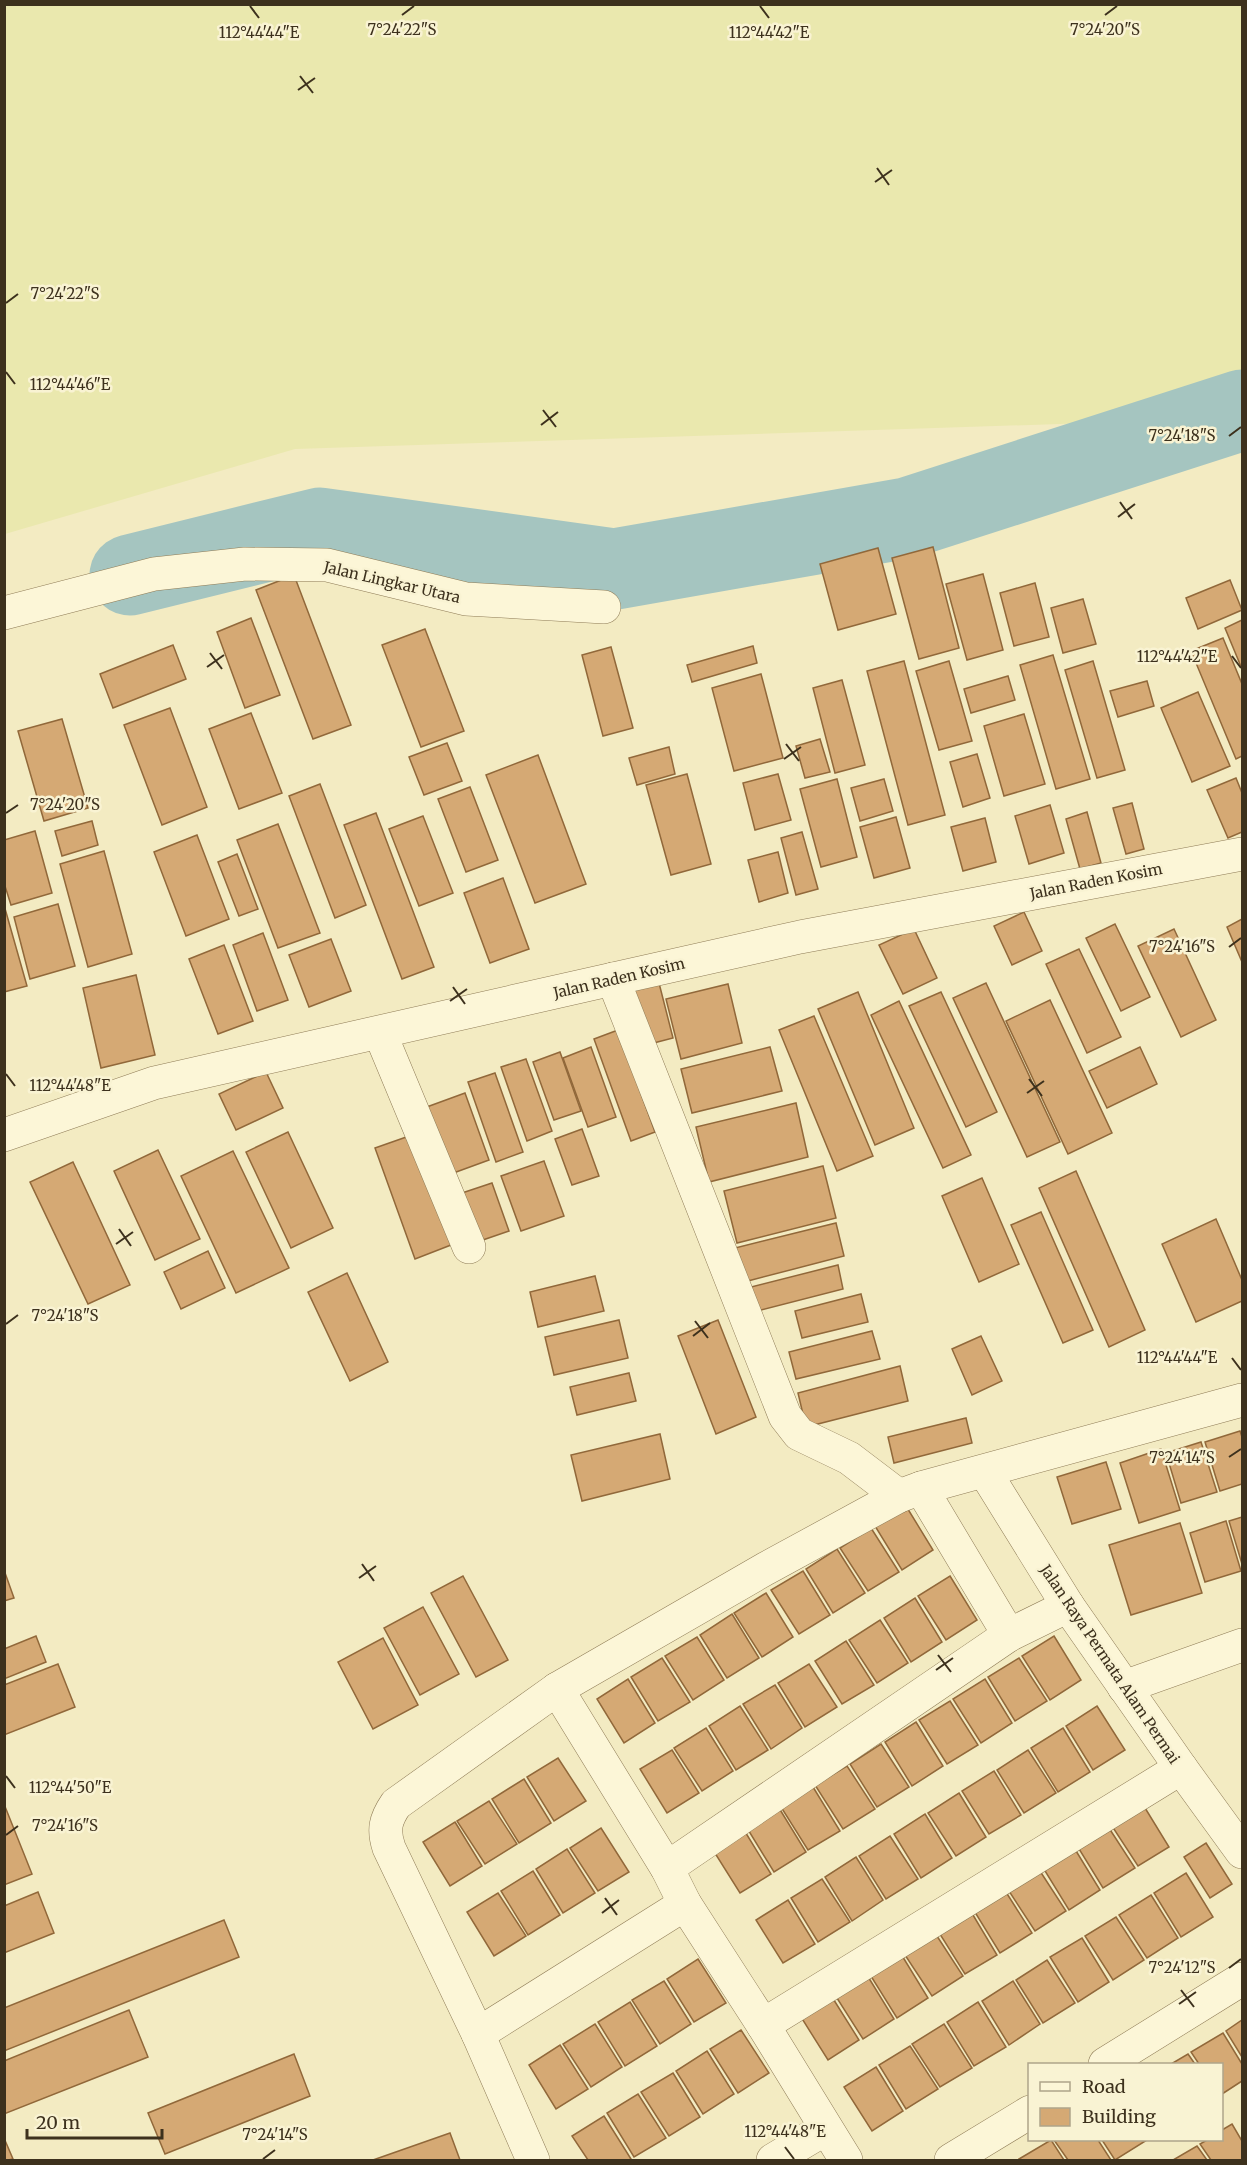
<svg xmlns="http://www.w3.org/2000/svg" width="1247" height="2165" viewBox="0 0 1247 2165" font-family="Merriweather,serif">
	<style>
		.farmland { fill: #eae8ae }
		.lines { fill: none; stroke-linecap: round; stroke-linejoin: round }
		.river { stroke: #a5c5c0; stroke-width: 81 }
		.building { fill: #d5a974; stroke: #91683a; stroke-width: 1.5 }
		.minor-casing { stroke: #8f7c57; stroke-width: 34 }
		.minor { stroke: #fcf6d7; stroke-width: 33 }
		.ticks { fill: none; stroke: #3d311d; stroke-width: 2 }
		.labels { text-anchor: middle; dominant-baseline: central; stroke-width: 5; stroke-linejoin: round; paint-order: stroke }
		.street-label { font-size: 15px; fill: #3d311d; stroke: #f9f3d3 }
		.ticks-label { font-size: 15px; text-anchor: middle; fill: #3d311d; stroke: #f9f3d3; stroke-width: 5; stroke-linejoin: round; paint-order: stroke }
	</style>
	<rect width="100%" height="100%" fill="#f3ebc2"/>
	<!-- farmland -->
	<polygon class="farmland" points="5,4 1242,5 1242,380 1089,423 295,449 5,534"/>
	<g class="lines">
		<!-- river -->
		<polyline class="river" points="130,575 320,528 615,569 907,518 1242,410"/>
	</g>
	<!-- building -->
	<g class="building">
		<polygon points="933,547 959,648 919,659 892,558"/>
		<polygon points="878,548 896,614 838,630 820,564"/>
		<polygon points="983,574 1003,650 967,660 946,584"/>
		<polygon points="294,575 351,725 313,739 256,590"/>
		<polygon points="1230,580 1242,610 1198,629 1186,598"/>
		<polygon points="1035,583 1049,637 1014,646 1000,593"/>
		<polygon points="1083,599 1096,644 1063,653 1051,608"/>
		<polygon points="251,618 280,695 245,708 217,632"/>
		<polygon points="1242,620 1242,669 1225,628"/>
		<polygon points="425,629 464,731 421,747 382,645"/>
		<polygon points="1223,638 1242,684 1242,756 1236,759 1191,651"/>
		<polygon points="173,645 186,679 113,708 100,674"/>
		<polygon points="753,646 757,663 692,682 687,665"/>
		<polygon points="611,647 633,728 603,736 582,655"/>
		<polygon points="1053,655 1090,779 1056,789 1020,665"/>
		<polygon points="904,661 945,815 908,825 867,671"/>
		<polygon points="949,661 972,741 939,750 916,671"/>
		<polygon points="1093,661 1125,770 1097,778 1065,670"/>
		<polygon points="761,674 783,758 734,771 712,688"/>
		<polygon points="1008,676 1015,700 971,713 964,689"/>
		<polygon points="842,680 865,765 835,773 813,688"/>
		<polygon points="1147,681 1154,706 1118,717 1110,691"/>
		<polygon points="1198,692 1230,766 1192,782 1161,708"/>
		<polygon points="170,708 207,807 162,825 124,725"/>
		<polygon points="251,713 282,793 239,809 209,729"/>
		<polygon points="1024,714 1045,784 1004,796 984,726"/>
		<polygon points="62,719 88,808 44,821 18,731"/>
		<polygon points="820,739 830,772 805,778 796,746"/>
		<polygon points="447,743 462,781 424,795 409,757"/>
		<polygon points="669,747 675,774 637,785 629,758"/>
		<polygon points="977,754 990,798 963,807 950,762"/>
		<polygon points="538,755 586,884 535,903 486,775"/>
		<polygon points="687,774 711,864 671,875 646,785"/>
		<polygon points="778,774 791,820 755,830 743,783"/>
		<polygon points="1236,778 1242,793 1242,832 1228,838 1207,790"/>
		<polygon points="837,779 857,857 821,867 800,789"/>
		<polygon points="884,779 893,811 860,821 851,788"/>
		<polygon points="320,784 366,905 335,918 289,796"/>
		<polygon points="470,787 498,860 466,872 438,799"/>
		<polygon points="1132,803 1144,849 1126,854 1113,808"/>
		<polygon points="1050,805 1064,853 1029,864 1015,816"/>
		<polygon points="1087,812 1101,863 1080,869 1066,819"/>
		<polygon points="376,813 434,967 402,979 344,825"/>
		<polygon points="423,816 453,893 419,906 389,829"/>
		<polygon points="896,817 910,868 874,878 860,827"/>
		<polygon points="985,818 996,862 963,871 951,827"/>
		<polygon points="92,821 98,845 62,856 55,831"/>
		<polygon points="278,824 320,933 278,948 237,840"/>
		<polygon points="35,831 52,893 11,905 4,883 4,840"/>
		<polygon points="802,832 818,889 796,895 781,838"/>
		<polygon points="197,835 229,919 186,936 154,852"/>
		<polygon points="104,851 132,954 88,967 60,864"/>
		<polygon points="778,852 788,893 759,902 748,860"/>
		<polygon points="237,854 258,909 239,916 218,862"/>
		<polygon points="503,878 529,949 490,963 464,893"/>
		<polygon points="58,904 75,966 30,979 14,917"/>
		<polygon points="4,905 27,986 4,992"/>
		<polygon points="1024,912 1042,951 1012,965 994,926"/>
		<polygon points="1242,919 1242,962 1227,927"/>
		<polygon points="1115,924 1150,997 1121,1011 1086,938"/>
		<polygon points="914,929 937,978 903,994 879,945"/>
		<polygon points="1174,929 1216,1020 1181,1037 1138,946"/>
		<polygon points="263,933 288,1000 257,1011 233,945"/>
		<polygon points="331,939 351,991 309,1007 289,955"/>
		<polygon points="224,945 253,1021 218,1034 189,959"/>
		<polygon points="1079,949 1121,1037 1087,1053 1046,964"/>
		<polygon points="136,975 155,1055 101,1068 83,988"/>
		<polygon points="659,983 673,1038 642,1046 628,991"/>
		<polygon points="986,983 1060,1142 1027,1157 953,998"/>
		<polygon points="728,984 742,1043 681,1059 666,999"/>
		<polygon points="858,992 914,1128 875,1145 818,1009"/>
		<polygon points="941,992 997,1112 966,1127 909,1006"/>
		<polygon points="1050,1000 1112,1133 1068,1154 1006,1021"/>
		<polygon points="899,1001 971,1155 943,1168 871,1015"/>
		<polygon points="814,1016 873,1156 837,1171 779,1030"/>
		<polygon points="618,1030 655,1132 631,1141 594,1039"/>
		<polygon points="591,1047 616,1117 588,1127 563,1058"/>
		<polygon points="770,1047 782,1091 692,1113 681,1069"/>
		<polygon points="1140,1047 1157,1084 1107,1108 1089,1071"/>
		<polygon points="560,1052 581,1111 554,1120 533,1062"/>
		<polygon points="526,1059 552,1131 527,1141 501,1067"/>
		<polygon points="266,1072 283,1108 236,1130 219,1094"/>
		<polygon points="495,1073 523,1152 496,1162 468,1082"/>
		<polygon points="465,1093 489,1160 448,1175 424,1108"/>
		<polygon points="796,1103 808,1157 709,1182 696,1127"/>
		<polygon points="582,1129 599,1176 572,1185 555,1139"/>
		<polygon points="288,1132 333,1228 291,1248 246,1152"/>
		<polygon points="412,1135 451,1245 415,1259 375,1148"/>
		<polygon points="158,1150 200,1239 155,1260 114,1171"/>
		<polygon points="233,1151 289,1268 236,1293 181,1176"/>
		<polygon points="544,1161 564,1216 521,1231 501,1176"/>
		<polygon points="73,1162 130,1285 88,1304 30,1182"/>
		<polygon points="823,1166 836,1218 737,1243 724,1191"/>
		<polygon points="1076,1171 1145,1330 1109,1347 1039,1188"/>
		<polygon points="982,1178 1019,1264 979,1282 942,1196"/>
		<polygon points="492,1183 509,1231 477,1242 459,1194"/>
		<polygon points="1041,1212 1093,1330 1063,1343 1011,1225"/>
		<polygon points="1216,1219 1242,1280 1242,1301 1196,1322 1162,1244"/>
		<polygon points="836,1223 844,1256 744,1282 735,1248"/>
		<polygon points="208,1251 225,1288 181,1309 164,1272"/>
		<polygon points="838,1265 843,1289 757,1311 751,1287"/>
		<polygon points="347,1273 388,1362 350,1381 308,1292"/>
		<polygon points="595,1276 604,1311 538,1327 530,1292"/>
		<polygon points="861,1294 868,1322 802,1338 795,1311"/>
		<polygon points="619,1320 628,1358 554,1375 545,1337"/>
		<polygon points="718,1320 756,1417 716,1434 678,1336"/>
		<polygon points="872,1331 880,1359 796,1379 789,1352"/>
		<polygon points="981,1336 1002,1381 972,1395 952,1349"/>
		<polygon points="900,1366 908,1401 806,1427 798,1393"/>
		<polygon points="629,1373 636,1401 577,1415 570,1387"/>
		<polygon points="966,1418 972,1443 894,1463 888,1437"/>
		<polygon points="1240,1431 1242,1437 1242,1484 1220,1491 1205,1442"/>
		<polygon points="660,1434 670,1479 582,1501 571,1455"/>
		<polygon points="1201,1442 1217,1492 1181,1503 1166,1453"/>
		<polygon points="1161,1449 1180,1510 1139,1523 1120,1463"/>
		<polygon points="1106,1462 1121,1509 1072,1524 1057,1477"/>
		<polygon points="906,1506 933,1550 902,1570 875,1526"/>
		<polygon points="1242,1517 1242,1564 1229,1521"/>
		<polygon points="1226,1521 1241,1571 1205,1582 1190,1533"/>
		<polygon points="1180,1523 1202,1593 1131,1615 1109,1545"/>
		<polygon points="871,1528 899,1572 868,1591 840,1548"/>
		<polygon points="837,1549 865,1593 833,1613 806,1569"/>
		<polygon points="4,1570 14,1598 4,1601"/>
		<polygon points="803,1571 830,1615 799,1634 771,1590"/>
		<polygon points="463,1576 508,1660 476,1677 431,1593"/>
		<polygon points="950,1576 977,1620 946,1640 918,1596"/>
		<polygon points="766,1593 793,1637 762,1657 734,1613"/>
		<polygon points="915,1598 942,1642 911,1662 884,1618"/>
		<polygon points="423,1607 459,1674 420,1695 384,1628"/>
		<polygon points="732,1614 759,1658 727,1678 700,1635"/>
		<polygon points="880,1620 908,1663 877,1683 849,1640"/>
		<polygon points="36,1636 46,1662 4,1679 4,1649"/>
		<polygon points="1054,1636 1081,1680 1050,1700 1022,1656"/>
		<polygon points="697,1637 724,1680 693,1700 665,1656"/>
		<polygon points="383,1638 418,1705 373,1729 338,1662"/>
		<polygon points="846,1641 874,1685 842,1704 815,1661"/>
		<polygon points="662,1658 690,1702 658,1721 631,1677"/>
		<polygon points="1019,1658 1047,1701 1015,1721 988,1677"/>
		<polygon points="58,1664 75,1707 4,1735 4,1685"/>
		<polygon points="809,1664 837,1707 805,1727 778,1683"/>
		<polygon points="628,1679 655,1723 624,1743 597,1699"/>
		<polygon points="985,1679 1012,1723 981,1743 953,1699"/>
		<polygon points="775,1685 802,1728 771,1749 743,1704"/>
		<polygon points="950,1701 978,1745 947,1764 919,1720"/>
		<polygon points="740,1706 768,1750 736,1770 709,1726"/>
		<polygon points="1097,1706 1125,1750 1093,1770 1066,1726"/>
		<polygon points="916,1722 943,1766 912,1786 885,1742"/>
		<polygon points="706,1728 733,1771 702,1791 674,1748"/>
		<polygon points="1063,1728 1090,1772 1058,1792 1031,1748"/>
		<polygon points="881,1744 909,1787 877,1807 850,1764"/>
		<polygon points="672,1750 699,1793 667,1813 640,1769"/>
		<polygon points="1028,1750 1056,1793 1024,1813 997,1770"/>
		<polygon points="558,1758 586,1801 554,1821 527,1777"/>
		<polygon points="847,1766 875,1809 843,1829 815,1785"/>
		<polygon points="994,1771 1021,1815 989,1834 962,1791"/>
		<polygon points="524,1779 551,1823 519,1843 492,1799"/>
		<polygon points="813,1787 840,1831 808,1850 781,1807"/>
		<polygon points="959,1793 986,1837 956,1856 928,1813"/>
		<polygon points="489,1801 517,1844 485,1864 457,1821"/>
		<polygon points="1142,1803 1169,1847 1138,1866 1110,1823"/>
		<polygon points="4,1804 32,1874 4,1885"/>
		<polygon points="779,1808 806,1852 774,1872 747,1828"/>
		<polygon points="925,1814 952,1858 921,1878 894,1834"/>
		<polygon points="455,1822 482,1866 450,1886 423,1842"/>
		<polygon points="1107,1825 1135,1868 1103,1888 1076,1844"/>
		<polygon points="601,1828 629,1872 598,1891 570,1848"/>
		<polygon points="744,1830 771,1874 740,1893 713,1850"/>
		<polygon points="890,1836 918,1879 886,1899 859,1856"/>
		<polygon points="1206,1843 1232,1884 1210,1898 1184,1857"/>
		<polygon points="1073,1846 1100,1890 1069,1910 1042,1866"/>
		<polygon points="567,1849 595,1893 563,1913 536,1869"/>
		<polygon points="856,1857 883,1900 852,1921 825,1877"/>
		<polygon points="1038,1868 1066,1911 1035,1931 1007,1888"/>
		<polygon points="533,1871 560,1915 528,1935 501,1891"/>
		<polygon points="1186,1873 1213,1917 1181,1937 1154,1893"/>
		<polygon points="822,1879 850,1922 818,1942 791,1898"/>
		<polygon points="1004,1889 1032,1933 1000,1953 973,1909"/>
		<polygon points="38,1892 54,1933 4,1953 4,1906"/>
		<polygon points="498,1893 526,1936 494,1956 467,1912"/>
		<polygon points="1151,1895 1178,1938 1147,1958 1119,1915"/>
		<polygon points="788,1900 815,1944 783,1963 756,1920"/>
		<polygon points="970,1910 997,1955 965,1974 938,1931"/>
		<polygon points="1116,1917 1144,1960 1113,1980 1085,1936"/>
		<polygon points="224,1920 239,1957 4,2051 4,2008"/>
		<polygon points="935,1933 963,1976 932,1996 903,1952"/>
		<polygon points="1082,1938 1109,1982 1078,2002 1050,1957"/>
		<polygon points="901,1954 928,1998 897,2018 869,1973"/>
		<polygon points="698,1959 726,2003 694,2022 667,1979"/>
		<polygon points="1047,1960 1075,2003 1043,2023 1016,1980"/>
		<polygon points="867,1975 894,2019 863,2039 835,1995"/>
		<polygon points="664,1981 691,2024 660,2044 632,2000"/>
		<polygon points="1013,1981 1040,2024 1009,2045 982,2001"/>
		<polygon points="832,1997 859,2040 828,2060 801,2017"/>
		<polygon points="630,2002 657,2046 625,2066 598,2022"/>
		<polygon points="978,2002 1006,2047 974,2066 947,2022"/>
		<polygon points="129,2010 148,2057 4,2114 4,2061"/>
		<polygon points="1242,2020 1242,2057 1226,2031"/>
		<polygon points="595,2024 622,2067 591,2087 563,2044"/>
		<polygon points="944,2024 972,2068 940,2087 912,2044"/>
		<polygon points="741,2030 769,2073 738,2093 710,2049"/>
		<polygon points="1223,2033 1242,2064 1242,2081 1222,2094 1222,2064 1199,2064 1191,2052"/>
		<polygon points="560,2045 588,2089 556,2109 529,2065"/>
		<polygon points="910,2046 938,2089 906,2109 879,2065"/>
		<polygon points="707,2051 734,2094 703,2114 676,2071"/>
		<polygon points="294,2054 310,2096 165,2154 148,2113"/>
		<polygon points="1188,2054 1195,2064 1171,2064"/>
		<polygon points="876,2067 903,2111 872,2131 844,2087"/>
		<polygon points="673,2073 700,2117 669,2136 641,2092"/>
		<polygon points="638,2094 666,2138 634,2157 607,2113"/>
		<polygon points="604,2116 631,2159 629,2160 588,2160 572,2136"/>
		<polygon points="1232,2124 1242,2141 1242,2160 1211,2160 1200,2144 1207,2140 1222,2140 1222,2130"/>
		<polygon points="450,2133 460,2160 373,2160"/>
		<polygon points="4,2138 13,2159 8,2160 4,2160"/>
		<polygon points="1051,2140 1064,2160 1020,2160 1019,2159"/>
		<polygon points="1054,2140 1098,2140 1111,2160 1068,2160"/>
		<polygon points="1102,2140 1147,2140 1115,2160"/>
		<polygon points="1197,2146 1207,2160 1173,2160"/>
	</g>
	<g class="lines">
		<!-- minor casing -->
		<g class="minor-casing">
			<g id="minor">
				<polyline points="4,613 154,574 245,564 327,565 466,599 604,607"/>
				<polyline points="613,979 785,1416 799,1434 849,1458 899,1496"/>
				<polyline points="380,1033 469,1247"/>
				<polyline points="4,1135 154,1083 613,979 800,937 1242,854"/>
				<polyline points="985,1472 1068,1606 1181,1768 1242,1852"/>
				<polyline points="921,1488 1009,1635"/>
				<polyline points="1124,1687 1242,1645"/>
				<polyline points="557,1689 667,1868 685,1904 763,2025 846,2160"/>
				<polyline points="667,1868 1009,1635 1068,1606"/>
				<polyline points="763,2025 1181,1768"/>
				<polyline points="478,2034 685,1904"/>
				<polyline points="1105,2064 1242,1979"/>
				<path d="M533,2160L478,2034L389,1848C383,1830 385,1820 396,1804L557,1689L765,1569L899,1496L921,1488L1242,1400"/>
				<polyline points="773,2160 825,2129"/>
				<polyline points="951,2160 1030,2112"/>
			</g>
		</g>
		<!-- minor -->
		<use href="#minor" class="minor"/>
	</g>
	<!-- ticks -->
	<path class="ticks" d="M250,6L259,18M760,6L769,18M402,15L414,6M1105,15L1117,6M300,76L313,93M298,90L315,78M877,168L889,185M875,182L892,170M6,303L18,294M6,372L15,384M543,410L556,427M541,425L558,412M1229,436L1241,427M1120,502L1132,519M1118,517L1135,504M210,653L222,669M1232,656L1241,668M207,667L224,655M786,744L799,761M784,759L801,747M6,813L18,805M1229,947L1241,938M453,987L465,1004M450,1001L467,989M6,1074L15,1086M1029,1079L1042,1096M1027,1093L1044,1081M119,1229L131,1246M116,1244L133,1232M695,1321L708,1338M6,1324L18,1315M693,1336L710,1323M1232,1358L1241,1370M1229,1457L1241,1449M362,1564L374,1581M359,1578L376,1566M938,1655L951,1672M936,1670L953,1658M6,1776L15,1788M6,1835L18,1826M605,1898L617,1915M602,1913L619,1900M1229,1968L1241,1959M1181,1990L1194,2007M1179,2004L1196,1992M785,2147L794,2159M263,2159L275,2150"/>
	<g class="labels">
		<!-- street labels -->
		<g class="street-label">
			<text transform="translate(392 582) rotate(13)">Jalan Lingkar Utara</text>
			<text transform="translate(1096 881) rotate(-11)">Jalan Raden Kosim</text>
			<text transform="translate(619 978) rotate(-13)">Jalan Raden Kosim</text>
			<text transform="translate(1110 1664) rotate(56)">Jalan Raya Permata Alam Permai</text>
		</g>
	</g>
	<g class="ticks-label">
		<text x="402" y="35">7°24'22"S</text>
		<text x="1105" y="35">7°24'20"S</text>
		<text x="259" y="38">112°44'44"E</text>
		<text x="769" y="38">112°44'42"E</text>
		<text x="65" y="299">7°24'22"S</text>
		<text x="70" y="390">112°44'46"E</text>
		<text x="1182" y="441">7°24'18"S</text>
		<text x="1177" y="662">112°44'42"E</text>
		<text x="65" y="810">7°24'20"S</text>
		<text x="1182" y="952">7°24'16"S</text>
		<text x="70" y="1091">112°44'48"E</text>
		<text x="65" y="1321">7°24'18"S</text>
		<text x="1177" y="1363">112°44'44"E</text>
		<text x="1182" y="1463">7°24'14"S</text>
		<text x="70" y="1793">112°44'50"E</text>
		<text x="65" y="1831">7°24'16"S</text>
		<text x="1182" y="1973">7°24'12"S</text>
		<text x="785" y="2137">112°44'48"E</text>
		<text x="275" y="2140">7°24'14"S</text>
	</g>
	<!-- border -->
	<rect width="1247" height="2165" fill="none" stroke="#3d311d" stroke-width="12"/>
	<!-- legend -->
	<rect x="1028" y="2063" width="195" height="78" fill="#f9f3d3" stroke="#aea58a" stroke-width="1.5"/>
	<rect x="1040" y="2082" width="30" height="9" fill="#fcf6d7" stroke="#aea58a" stroke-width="1.5"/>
	<text x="1082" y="2093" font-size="18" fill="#3d311d">Road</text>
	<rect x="1040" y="2108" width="30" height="18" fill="#d5a974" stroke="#aea58a" stroke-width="1.5"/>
	<text x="1082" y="2123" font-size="18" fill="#3d311d">Building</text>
	<!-- scale -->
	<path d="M27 2129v9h135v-9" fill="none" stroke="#3d311d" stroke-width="3"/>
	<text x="36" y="2129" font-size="18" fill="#3d311d" stroke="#f9f3d3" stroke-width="4.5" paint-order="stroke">20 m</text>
</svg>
